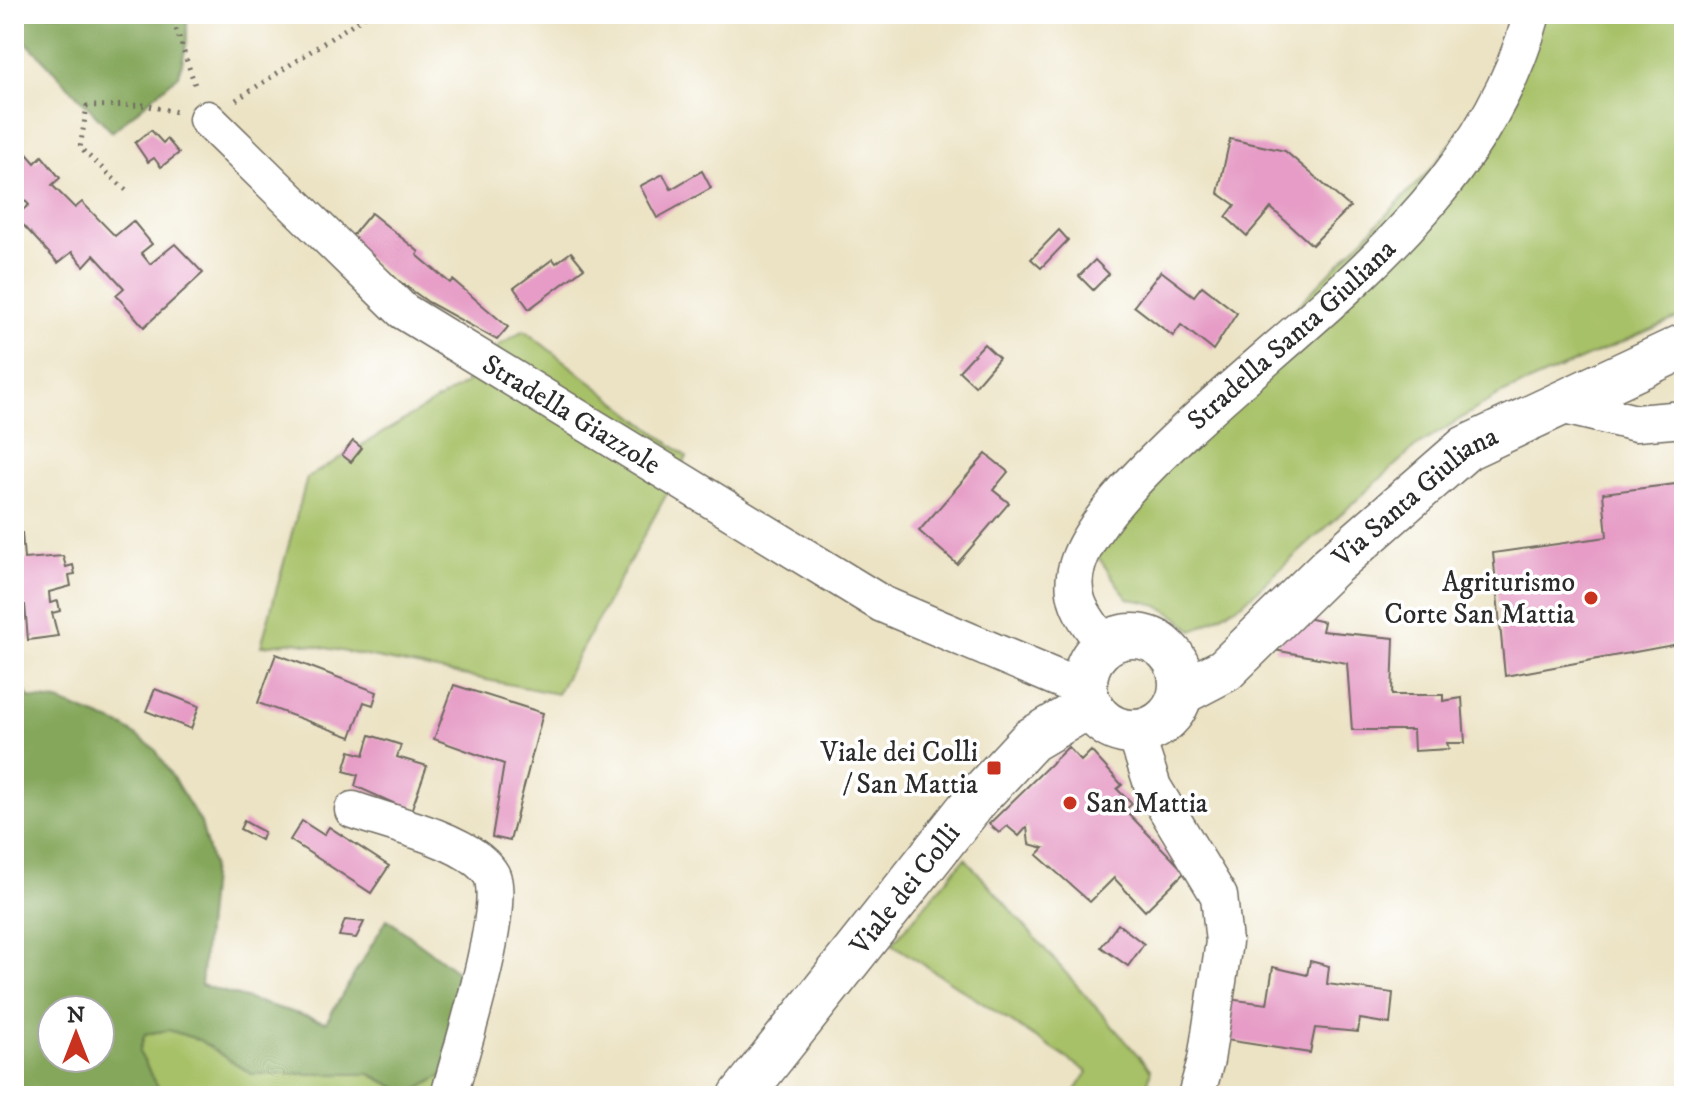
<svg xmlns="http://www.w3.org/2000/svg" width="1698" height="1110" viewBox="0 0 1698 1110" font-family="'IM FELL DW Pica',serif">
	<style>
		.green { fill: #a7c167; stroke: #697649; stroke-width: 2 }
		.forest { fill: #85a75c; stroke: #586944; stroke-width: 2; fill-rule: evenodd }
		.building { fill: #e69cc6 }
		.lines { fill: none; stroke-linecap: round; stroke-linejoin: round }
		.minor-casing { stroke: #6f6b61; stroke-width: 39 }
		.tertiary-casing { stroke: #6f6b61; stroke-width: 47 }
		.path { stroke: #6f6b61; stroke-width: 5; stroke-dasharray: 2 6; stroke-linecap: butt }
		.minor { stroke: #fff; stroke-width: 36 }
		.tertiary { stroke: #fff; stroke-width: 44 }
		.poi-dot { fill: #c8321e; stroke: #fff; stroke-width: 3 }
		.labels { text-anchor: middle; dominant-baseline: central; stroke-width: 7; stroke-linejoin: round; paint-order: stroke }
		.street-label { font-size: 28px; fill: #2b2b2b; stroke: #fff }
		.poi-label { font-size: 28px; fill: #2b2b2b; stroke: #fff; text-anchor: end }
	</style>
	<rect width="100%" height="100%" fill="#fff"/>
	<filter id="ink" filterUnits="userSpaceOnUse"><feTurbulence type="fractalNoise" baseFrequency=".0125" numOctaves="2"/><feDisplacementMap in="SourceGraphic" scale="16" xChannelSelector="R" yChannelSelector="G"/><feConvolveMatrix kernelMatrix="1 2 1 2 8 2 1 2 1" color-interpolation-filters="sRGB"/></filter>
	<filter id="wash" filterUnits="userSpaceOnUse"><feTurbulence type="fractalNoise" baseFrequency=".006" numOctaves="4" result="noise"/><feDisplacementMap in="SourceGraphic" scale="32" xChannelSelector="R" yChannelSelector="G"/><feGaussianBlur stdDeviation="1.8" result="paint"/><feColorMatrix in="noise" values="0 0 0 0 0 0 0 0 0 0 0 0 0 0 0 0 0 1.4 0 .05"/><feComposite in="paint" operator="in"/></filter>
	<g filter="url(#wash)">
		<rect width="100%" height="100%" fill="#ece3c4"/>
		<!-- green -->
		<g class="green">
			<path d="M1515,14H1684V315L1497,396L1414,448L1243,603L1193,631C1174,612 1155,601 1128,599L1079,530L1429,171L1487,98Z"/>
			<polygon points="524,330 687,457 557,694 296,642 261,646 307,478 466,383 500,345"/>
			<polygon points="965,858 1151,1070 1145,1096 1072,1096 1088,1072 892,944"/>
			<polygon points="169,1030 199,1040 252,1074 370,1074 409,1094 444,1074 438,1096 163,1096 139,1052 145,1034"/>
		</g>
		<!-- forest -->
		<g class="forest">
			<polygon points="14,14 187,14 187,42 179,75 112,132 14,29"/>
			<path d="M14,672L29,698L58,701L124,727L155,749L201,823L212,865L201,985L326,1022L387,919L478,987L445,1074L409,1094L370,1074H252L199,1040L169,1030L145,1034L139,1052L163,1096H14ZM52,1010H100V1058H52Z"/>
		</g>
		<g id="blocks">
			<!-- building -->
			<g class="building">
				<polygon points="151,130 163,143 167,139 179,153 161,167 154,158 148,162 135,143"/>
				<polygon points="14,139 35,163 42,156 60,178 52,185 75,208 82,202 115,236 133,221 152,244 141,253 150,264 175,244 203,273 144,327 116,295 124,288 94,255 84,266 72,252 58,263 15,216 29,205 14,189"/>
				<polygon points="1230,139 1285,151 1350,207 1312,245 1271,208 1247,236 1226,217 1235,205 1218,193"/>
				<polygon points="702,171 711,188 657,218 640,186 663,174 671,189"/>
				<polygon points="371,213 419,252 417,255 450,283 453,280 508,327 497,340 428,302 346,243"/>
				<polygon points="1059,230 1068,240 1041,268 1031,259"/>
				<polygon points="571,252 584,268 529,309 514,288 553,259 556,263"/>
				<polygon points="1095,260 1109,274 1093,290 1079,276"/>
				<polygon points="1161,271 1194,296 1202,286 1237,313 1213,350 1181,325 1173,336 1134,306"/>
				<polygon points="984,344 999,358 975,386 959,371"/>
				<polygon points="353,441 362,448 351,462 342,455"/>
				<polygon points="986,454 1008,472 993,490 1009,503 957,564 919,531"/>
				<polygon points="1684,483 1684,643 1505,676 1493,553 1607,537 1603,493"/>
				<polygon points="14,533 22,533 24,559 63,556 66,567 73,565 75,574 69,575 71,586 49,592 50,603 58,601 60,611 52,613 58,636 28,640 25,605 14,606"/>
				<polygon points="1297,616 1324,622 1322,631 1394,638 1392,695 1443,695 1443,701 1462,698 1465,743 1447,743 1449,749 1414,751 1413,730 1352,730 1347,663 1274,650"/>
				<polygon points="276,654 377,692 373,705 364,702 351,737 258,703"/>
				<polygon points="454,685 543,713 510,841 492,837 504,764 434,739"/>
				<polygon points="155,689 199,706 191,729 146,711"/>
				<polygon points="370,735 401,745 397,757 427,766 411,811 355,786 358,775 344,771 350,751 364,755"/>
				<polygon points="1068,747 1081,761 1091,751 1122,785 1117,789 1132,804 1125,810 1185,872 1145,911 1114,878 1090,902 1037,855 1044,848 1029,844 1027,827 1019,836 1007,826 999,833 989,824"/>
				<polygon points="244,821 264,832 261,840 240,829"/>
				<polygon points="302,821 324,835 329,827 389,866 371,893 290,840"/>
				<polygon points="345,920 364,922 356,938 339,936"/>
				<polygon points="1118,924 1144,944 1128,966 1101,947"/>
				<polygon points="1310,961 1329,966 1327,984 1393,993 1390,1024 1360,1019 1358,1032 1315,1028 1310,1053 1213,1038 1220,998 1267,1004 1273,967 1307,975"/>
			</g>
		</g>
	</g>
	<g filter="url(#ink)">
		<use href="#blocks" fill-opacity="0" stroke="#6f6b61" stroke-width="2"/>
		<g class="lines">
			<!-- minor casing -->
			<g class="minor-casing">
				<g id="minor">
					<path id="s1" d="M207,119L403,311L882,604L1085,690"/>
					<polyline points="1560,405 1636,423 1684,419"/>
					<path id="s2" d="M1105,645C1086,619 1066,599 1078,563C1092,519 1154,460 1188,428C1319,306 1483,197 1532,14"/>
					<polyline points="1135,732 1153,787 1219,896 1224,942 1206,1060 1196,1096"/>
					<path d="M353,810C390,823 448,836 478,860C483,864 492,873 493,879C503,920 461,1050 449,1096"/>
				</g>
			</g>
			<!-- tertiary casing -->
			<g class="tertiary-casing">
				<g id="tertiary">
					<circle cx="1133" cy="684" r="48"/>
					<path id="s3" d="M1181,693L1225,670L1331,566L1466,448L1684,346"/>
					<path id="s4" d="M741,1096L978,797L1031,740L1090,705"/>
				</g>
			</g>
			<!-- path -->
			<g class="path">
				<polyline points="171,14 196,88"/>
				<polyline points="236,100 368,14"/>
				<polyline points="126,190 80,148 87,106 144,105 177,112"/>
			</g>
			<!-- minor -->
			<use href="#minor" class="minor"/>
			<!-- tertiary -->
			<use href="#tertiary" class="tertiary"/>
		</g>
	</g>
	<!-- markers -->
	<g class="poi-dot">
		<circle cx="1591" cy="598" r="8"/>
		<rect x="986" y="760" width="16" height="16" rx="4"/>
		<circle cx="1070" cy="803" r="8"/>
	</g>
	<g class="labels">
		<!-- street labels -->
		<g class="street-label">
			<text stroke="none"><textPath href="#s2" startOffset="406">Stradella Santa Giuliana</textPath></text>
			<text stroke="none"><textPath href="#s1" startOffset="472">Stradella Giazzole</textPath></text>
			<text stroke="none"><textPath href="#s3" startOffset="308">Via Santa Giuliana</textPath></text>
			<text stroke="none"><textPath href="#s4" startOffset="264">Viale dei Colli</textPath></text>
		</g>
		<!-- poi labels -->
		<g class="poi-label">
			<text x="1575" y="582">Agriturismo<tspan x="1575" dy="32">Corte San Mattia</tspan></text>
			<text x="978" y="752">Viale dei Colli<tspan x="978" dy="32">/ San Mattia</tspan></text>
			<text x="1086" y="803" text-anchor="start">San Mattia</text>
		</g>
	</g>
	<!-- margin -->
	<rect width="1698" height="1110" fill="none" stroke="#fff" stroke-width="48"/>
	<!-- north arrow -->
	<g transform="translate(76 1034)"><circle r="38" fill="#ffffff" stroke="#aaaaaa" stroke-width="2"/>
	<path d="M0-6L14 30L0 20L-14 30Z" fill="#c8321e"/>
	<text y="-12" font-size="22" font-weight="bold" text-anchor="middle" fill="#2b2b2b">N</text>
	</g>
</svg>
